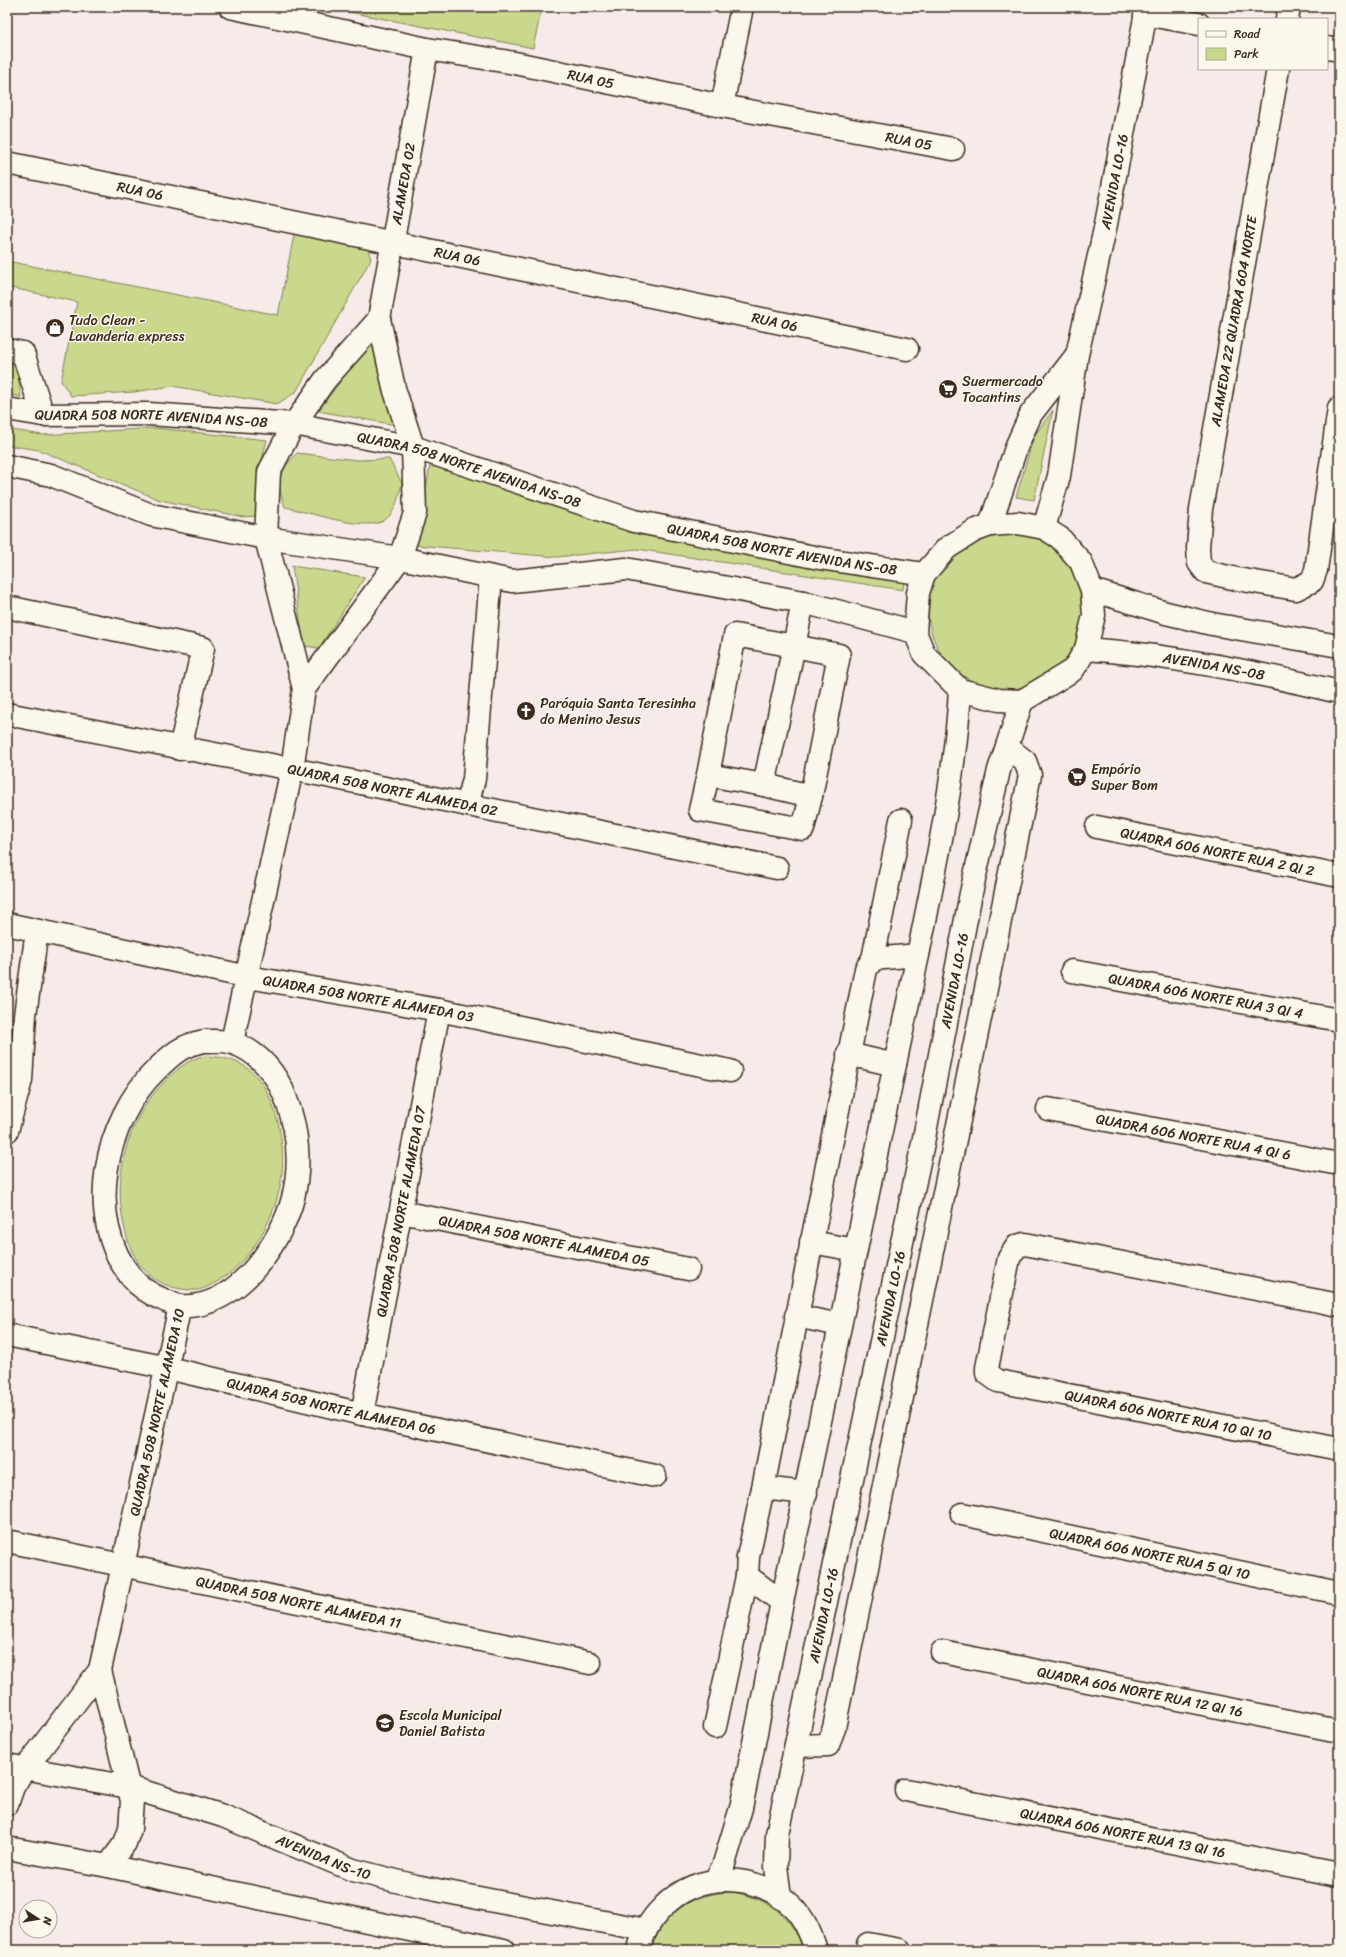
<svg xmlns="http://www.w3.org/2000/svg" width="1346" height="1957" viewBox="0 0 1346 1957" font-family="Sriracha,sans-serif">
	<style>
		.green { fill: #c9d88c; stroke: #828155 }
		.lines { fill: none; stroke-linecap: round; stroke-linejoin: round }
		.minor-casing { stroke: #3b2a1e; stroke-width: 25 }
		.minor { stroke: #fbf7ec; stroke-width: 22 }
		.labels { text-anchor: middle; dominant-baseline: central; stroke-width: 3; stroke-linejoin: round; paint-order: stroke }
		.street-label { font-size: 14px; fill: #3b2a1e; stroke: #fbf7ec }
		.poi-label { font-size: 14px; fill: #3b2a1e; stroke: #fbf7ec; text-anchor: start }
	</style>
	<rect width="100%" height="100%" fill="#f7ebe9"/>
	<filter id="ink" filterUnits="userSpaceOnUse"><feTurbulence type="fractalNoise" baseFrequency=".025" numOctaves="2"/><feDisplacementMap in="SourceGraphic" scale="8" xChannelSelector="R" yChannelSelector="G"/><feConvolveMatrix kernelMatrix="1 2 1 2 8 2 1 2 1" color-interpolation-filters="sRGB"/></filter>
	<g filter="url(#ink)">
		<!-- green -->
		<g class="green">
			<polygon points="323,7 542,7 533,48"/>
			<polygon points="295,230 367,247 371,259 296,392 277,404 172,386 134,392 71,396 61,381 77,302 7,287 7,261 278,315"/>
			<polygon points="374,337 396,425 318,411"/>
			<polygon points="7,365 17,367 21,397 7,394"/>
			<polygon points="1053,410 1034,500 1016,497 1034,436"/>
			<polygon points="155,428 267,440 257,479 256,516 243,517 160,500 39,450 7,445 7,429 42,435"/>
			<path d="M297,453L357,460L389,459L402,483C399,495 395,517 381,522C361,530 308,512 285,507C275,481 279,472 297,453Z"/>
			<polygon points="430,466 488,478 555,501 641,535 904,579 903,590 637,549 556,557 416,545"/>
			<circle cx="1007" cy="610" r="79"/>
			<polygon points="292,566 365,577 319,648 304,646"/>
			<path d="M205,1056C241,1057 261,1072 273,1106C283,1134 286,1166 278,1195C268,1232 243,1271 207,1287C198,1292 186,1290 176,1288C161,1285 147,1275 138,1262C130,1250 126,1236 123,1221C113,1169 130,1114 168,1078C180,1067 190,1058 205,1056Z"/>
			<path d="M731,1892C765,1897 793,1915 803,1950H651C664,1911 692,1894 731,1892Z"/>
		</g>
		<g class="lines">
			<!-- minor casing -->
			<g class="minor-casing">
				<g id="minor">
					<path id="s1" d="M230,7L427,49L515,63L722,106L953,149"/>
					<polyline points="1145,14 1199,24"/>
					<polyline points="1287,19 1289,7"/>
					<polyline points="1327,48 1339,50"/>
					<polyline points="1278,69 1201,509 1198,548 1199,563 1206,572 1237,579 1296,589 1312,581 1316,570 1339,408"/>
					<polyline points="722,106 742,7"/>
					<path id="s2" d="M7,163L907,349"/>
					<polyline points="7,350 23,353 43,415"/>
					<path id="s3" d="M7,409L43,415L149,414L294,424L413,447L634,521L819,558L924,574"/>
					<polyline points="7,466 51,475 151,515 266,538 400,558 512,581 626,569 803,602 915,632"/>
					<polygon points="1018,523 1044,528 1060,538 1081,562 1092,590 1094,615 1086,649 1073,670 1022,701 999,700 960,690 924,654 915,632 918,593 924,574 947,548 974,531 990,525"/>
					<polyline points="990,525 1017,445 1031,414 1076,356"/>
					<path id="s4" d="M1044,528L1059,476L1077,355L1106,224L1147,7"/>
					<polyline points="1092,590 1166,613 1212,624 1339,646"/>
					<polyline points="7,607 203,648 180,749"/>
					<polygon points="735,635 794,646 764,785 708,775"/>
					<path id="s5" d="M1086,649C1172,655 1256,672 1339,692"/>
					<path id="s6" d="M304,689L400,558L415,513L413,447L394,388L379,319L427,49"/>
					<path id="s7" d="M7,714L292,769L777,868"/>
					<polyline points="708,775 700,810 803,829 811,796"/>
					<polyline points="764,785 811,796 839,655 794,646 803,602"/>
					<polyline points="467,805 474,779 491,577"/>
					<path id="s8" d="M1097,827L1339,876"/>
					<path id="s9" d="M7,924L248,977L439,1010L730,1071"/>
					<polyline points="873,959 901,820"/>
					<path id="s10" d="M1072,971L1339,1020"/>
					<path d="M204,1041C213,1041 225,1040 233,1043C259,1052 277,1074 286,1099C298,1130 301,1165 293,1198C281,1244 235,1310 181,1306C176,1306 169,1302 164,1300C152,1295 140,1288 132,1278C83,1219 105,1119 156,1070C172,1054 182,1045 204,1041Z"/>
					<polyline points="232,1042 292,769 304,689 266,538 269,472 294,424 325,380 379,319"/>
					<polyline points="848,1054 895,1065"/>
					<path id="s11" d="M1048,1109L1339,1164"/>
					<polyline points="7,1131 21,1080 25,1015 37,931"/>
					<path id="s12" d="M401,1212L688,1269"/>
					<polyline points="811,1242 856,1250"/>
					<path id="s13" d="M1339,1305L1025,1244L1017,1246L1009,1258L987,1368V1373L998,1381L1339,1449"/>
					<polyline points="796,1316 840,1325"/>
					<path id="s14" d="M7,1335L168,1368L362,1414L655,1476"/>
					<path id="s15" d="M362,1414L439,1010"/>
					<polyline points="763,1488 806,1493"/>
					<path id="s16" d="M962,1514L1339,1593"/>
					<path id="s17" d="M7,1541L590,1663"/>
					<polyline points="782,1602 747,1576 748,1557 763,1488 866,969 873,959 918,955"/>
					<path id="s18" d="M942,1652L1339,1731"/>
					<polyline points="100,1670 132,1801 130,1829 125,1843 108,1866"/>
					<polyline points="715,1727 747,1576"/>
					<polyline points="796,1746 828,1745 834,1728 1030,775 1025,761 1007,747"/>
					<path id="s19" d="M7,1765L129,1787L223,1816L353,1870L416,1886L646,1930"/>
					<path id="s20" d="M906,1790L1339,1875"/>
					<path id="s21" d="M7,1804L13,1787L19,1777L100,1670L180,1306"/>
					<polyline points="7,1848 108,1866 504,1950"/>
					<path d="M715,1880L723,1867L741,1808L782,1602L918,955C936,867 955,779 960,690"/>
					<path id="s22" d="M780,1897L776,1866L777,1834L923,1143L971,893L999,770L1022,701"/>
					<polyline points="868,1944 900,1950"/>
					<path d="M639,1950C642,1934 651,1919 662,1908C697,1870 758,1872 793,1907C805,1919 811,1934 816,1950"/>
				</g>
			</g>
			<!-- minor -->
			<use href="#minor" class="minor"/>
		</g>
	</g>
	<!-- icons -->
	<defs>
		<g id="shop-disc" transform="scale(1)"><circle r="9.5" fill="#3b2a1e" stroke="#fbf7ec"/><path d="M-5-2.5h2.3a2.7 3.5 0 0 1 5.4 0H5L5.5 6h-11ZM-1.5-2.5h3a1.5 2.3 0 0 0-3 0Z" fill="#fff"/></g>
		<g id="supermarket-disc" transform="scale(1)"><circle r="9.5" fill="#3b2a1e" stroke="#fbf7ec"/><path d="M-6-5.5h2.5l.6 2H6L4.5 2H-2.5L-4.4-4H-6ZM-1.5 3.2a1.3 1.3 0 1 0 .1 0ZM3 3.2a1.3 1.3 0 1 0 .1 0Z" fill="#fff"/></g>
		<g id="church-disc" transform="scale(1)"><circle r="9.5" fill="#3b2a1e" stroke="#fbf7ec"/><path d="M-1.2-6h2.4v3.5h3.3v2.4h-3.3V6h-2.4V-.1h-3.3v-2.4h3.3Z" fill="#fff"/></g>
		<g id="school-disc" transform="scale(1)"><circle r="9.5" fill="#3b2a1e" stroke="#fbf7ec"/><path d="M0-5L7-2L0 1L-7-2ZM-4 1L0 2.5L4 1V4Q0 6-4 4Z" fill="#fff"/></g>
	</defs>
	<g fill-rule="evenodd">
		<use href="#shop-disc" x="55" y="328"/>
		<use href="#supermarket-disc" x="948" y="389"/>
		<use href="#church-disc" x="526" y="711"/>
		<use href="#supermarket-disc" x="1077" y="777"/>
		<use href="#school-disc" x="385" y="1723"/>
	</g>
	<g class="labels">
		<!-- street labels -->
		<g class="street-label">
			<text stroke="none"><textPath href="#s1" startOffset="368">RUA 05</textPath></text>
			<text stroke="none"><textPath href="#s1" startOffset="692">RUA 05</textPath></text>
			<text stroke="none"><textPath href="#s4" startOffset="354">AVENIDA LO-16</textPath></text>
			<text stroke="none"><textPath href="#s6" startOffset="546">ALAMEDA 02</textPath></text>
			<text stroke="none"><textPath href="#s2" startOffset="136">RUA 06</textPath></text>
			<text stroke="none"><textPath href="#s2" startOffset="460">RUA 06</textPath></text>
			<text transform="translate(1234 321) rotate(-80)">ALAMEDA 22 QUADRA 604 NORTE</text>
			<text stroke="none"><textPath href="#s2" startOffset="784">RUA 06</textPath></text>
			<text stroke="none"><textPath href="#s3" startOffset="145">QUADRA 508 NORTE AVENIDA NS-08</textPath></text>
			<text stroke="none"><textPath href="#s3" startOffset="469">QUADRA 508 NORTE AVENIDA NS-08</textPath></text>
			<text stroke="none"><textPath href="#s3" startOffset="793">QUADRA 508 NORTE AVENIDA NS-08</textPath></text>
			<text stroke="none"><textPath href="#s5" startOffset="129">AVENIDA NS-08</textPath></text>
			<text stroke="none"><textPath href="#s7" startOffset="393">QUADRA 508 NORTE ALAMEDA 02</textPath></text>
			<text stroke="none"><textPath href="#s8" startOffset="123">QUADRA 606 NORTE RUA 2 QI 2</textPath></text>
			<text stroke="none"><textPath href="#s22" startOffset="935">AVENIDA LO-16</textPath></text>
			<text stroke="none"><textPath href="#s10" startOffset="136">QUADRA 606 NORTE RUA 3 QI 4</textPath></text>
			<text stroke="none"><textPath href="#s9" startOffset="369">QUADRA 508 NORTE ALAMEDA 03</textPath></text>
			<text stroke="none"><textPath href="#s11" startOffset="148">QUADRA 606 NORTE RUA 4 QI 6</textPath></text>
			<text stroke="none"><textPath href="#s15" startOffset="206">QUADRA 508 NORTE ALAMEDA 07</textPath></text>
			<text stroke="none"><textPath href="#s12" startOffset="146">QUADRA 508 NORTE ALAMEDA 05</textPath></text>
			<text stroke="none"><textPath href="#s22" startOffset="611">AVENIDA LO-16</textPath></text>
			<text stroke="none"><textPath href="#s14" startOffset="332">QUADRA 508 NORTE ALAMEDA 06</textPath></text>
			<text stroke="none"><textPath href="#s21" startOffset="428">QUADRA 508 NORTE ALAMEDA 10</textPath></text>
			<text stroke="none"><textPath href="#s13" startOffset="647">QUADRA 606 NORTE RUA 10 QI 10</textPath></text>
			<text stroke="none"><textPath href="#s16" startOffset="192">QUADRA 606 NORTE RUA 5 QI 10</textPath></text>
			<text stroke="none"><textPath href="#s17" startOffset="298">QUADRA 508 NORTE ALAMEDA 11</textPath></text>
			<text stroke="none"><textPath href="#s22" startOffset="287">AVENIDA LO-16</textPath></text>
			<text stroke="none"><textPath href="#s18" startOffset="202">QUADRA 606 NORTE RUA 12 QI 16</textPath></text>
			<text stroke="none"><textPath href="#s20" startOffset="221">QUADRA 606 NORTE RUA 13 QI 16</textPath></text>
			<text stroke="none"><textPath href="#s19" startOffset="331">AVENIDA NS-10</textPath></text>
		</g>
		<!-- poi labels -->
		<g class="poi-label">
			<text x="69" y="320">Tudo Clean -<tspan x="69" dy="16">Lavanderia express</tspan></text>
			<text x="962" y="381">Suermercado<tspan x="962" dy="16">Tocantins</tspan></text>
			<text x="540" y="703">Paróquia Santa Teresinha<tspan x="540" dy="16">do Menino Jesus</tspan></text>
			<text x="1091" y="769">Empório<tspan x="1091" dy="16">Super Bom</tspan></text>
			<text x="399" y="1715">Escola Municipal<tspan x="399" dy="16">Daniel Batista</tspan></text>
		</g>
	</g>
	<!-- margin -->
	<rect width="1346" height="1957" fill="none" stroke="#fbf7ec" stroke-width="24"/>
	<rect x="12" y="12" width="1322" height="1933" fill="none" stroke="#3b2a1e" stroke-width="1.5" filter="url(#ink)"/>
	<!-- legend -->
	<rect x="1198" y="18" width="130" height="52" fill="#fbf7ec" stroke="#aea59a"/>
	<rect x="1206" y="31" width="20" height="6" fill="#fbf7ec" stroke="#aea59a"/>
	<text x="1234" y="38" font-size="12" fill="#3b2a1e">Road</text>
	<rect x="1206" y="48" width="20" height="12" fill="#c9d88c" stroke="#aea59a"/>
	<text x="1234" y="58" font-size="12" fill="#3b2a1e">Park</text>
	<!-- north arrow -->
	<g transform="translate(38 1919) rotate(102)"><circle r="19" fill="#fbf7ec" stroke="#aea59a"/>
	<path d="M0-3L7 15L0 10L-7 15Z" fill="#3b2a1e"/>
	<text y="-6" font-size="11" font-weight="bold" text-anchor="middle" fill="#3b2a1e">N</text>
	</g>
</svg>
